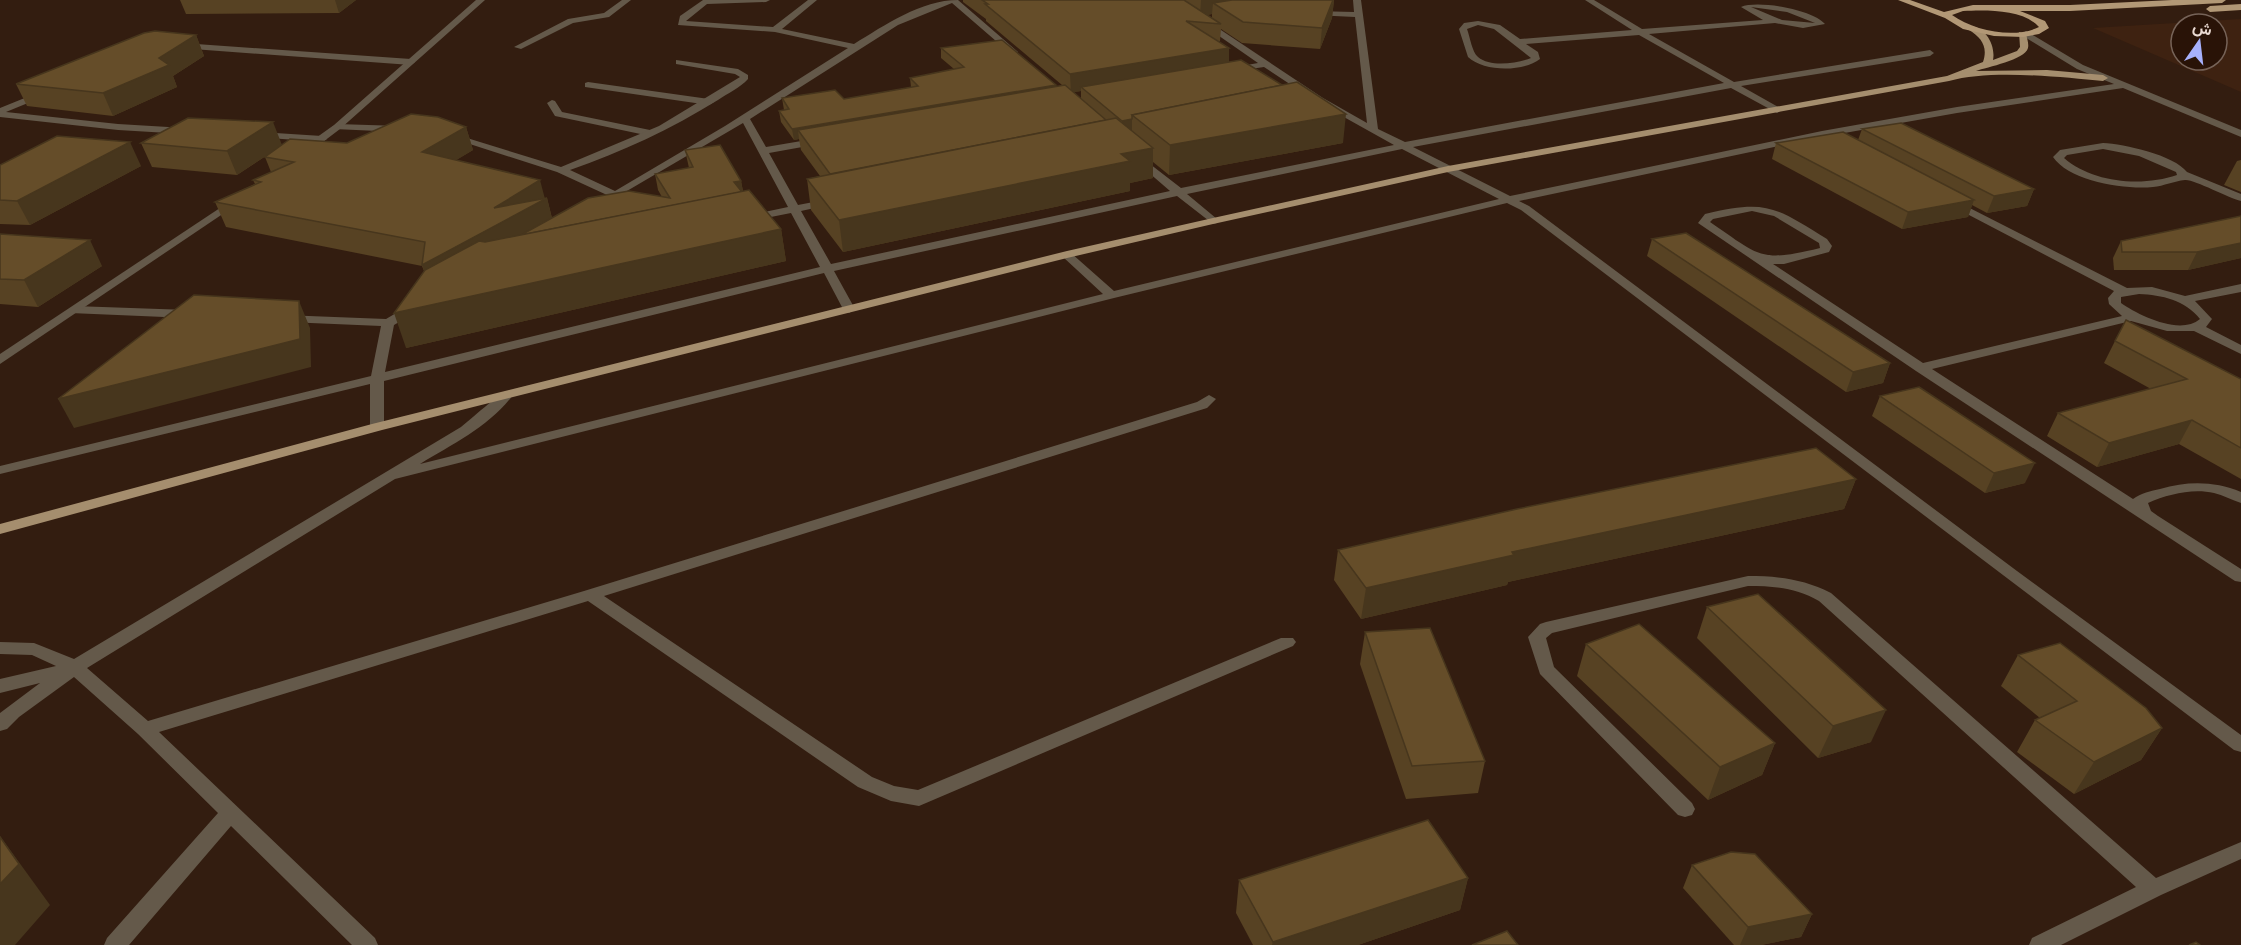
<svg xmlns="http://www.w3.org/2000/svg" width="2241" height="945" viewBox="0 0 2241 945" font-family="'Exo 2',Vazirmatn,sans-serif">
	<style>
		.built { fill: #3e2211; fill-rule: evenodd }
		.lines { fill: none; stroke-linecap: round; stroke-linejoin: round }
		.service { fill: #64594a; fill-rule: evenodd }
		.minor { fill: #64594a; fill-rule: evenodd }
		.tertiary { fill: #64594a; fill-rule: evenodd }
		.primary { fill: #a58e6e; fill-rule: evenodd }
		.trunk { fill: #b29876; fill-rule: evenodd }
		.wall { fill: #574223; fill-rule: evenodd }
		.shaded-wall { fill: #47361d }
		.building { fill: #654d29; stroke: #47361d; stroke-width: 1.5 }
	</style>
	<rect width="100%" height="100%" fill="#331d10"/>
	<!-- built -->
	<path class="built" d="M2241,19V92L2093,28ZM2181,24H2217V60H2181Z"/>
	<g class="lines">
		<!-- service -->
		<g class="service">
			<polygon points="588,82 709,99 714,102 709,105 585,87 585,83"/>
			<polygon points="552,100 555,101 562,112 650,130 655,133 650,136 555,116 547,103"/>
		</g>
		<!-- minor -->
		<g class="minor">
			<polygon points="622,0 631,0 609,17 573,23 521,49 514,47 568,19 604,13"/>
			<path d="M703,0H770L766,2L707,4L686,21L773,27L808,0H817L782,29L854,44C885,25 921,0 958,0L1018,52L1011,54L952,3L898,25L750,119L766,147L819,138L824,141L819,144L769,153L798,205L829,199L834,202L833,204L801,211L831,264L1170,191L1133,159V155L1137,154L1181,188L1394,145L1317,102L1264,67L1230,72V68L1258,63L1199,22L1206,20L1323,98L1367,123L1355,17L1313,15L1309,13L1313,11L1354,12L1353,0H1361L1378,129L1405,142L1724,83L1639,35L1526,44L1538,52L1540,59C1523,72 1484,72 1468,57L1459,29L1464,23L1478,21L1500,25L1520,39L1632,30L1585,0H1594L1642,29L1763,20L1741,7C1757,0 1812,9 1825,24L1803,28L1775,23L1649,34L1734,82L1930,50L1934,53L1930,56L1741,86L1780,108L1782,110L1777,113L1731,88L1413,147L1510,196L1822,131L1957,107L2114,84L2077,69L2023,36L2022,34L2026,31L2083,65L2241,130V137L2123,88L1957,113L1822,137L1519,201L1529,206L2017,571L2241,735V752L2234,750L1521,210L1507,203L1114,298L395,479L87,668L148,721L584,591L1197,402L1209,395L1216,399L1207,408L604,596L872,777L894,786L918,790L1281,638H1293L1296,642L1293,646L919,806L891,801L858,787L588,601L159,732L375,938L378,945H352L231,826L129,945H104L107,938L218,813L138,734L74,677L19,717L7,729L0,731V713L40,683L0,693V679L56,666L32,655L0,654V642L34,643L74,659L461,427C470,420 500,393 506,391L513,395C490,426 453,444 420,464L1103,294L1063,257V253H1071L1114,291L1499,199L1402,149L1187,194L1217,219V223L1213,224L1177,196L834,271L855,309L849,313L843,309L824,273L384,381V427L377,431L370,427V384L0,474V466L371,376L381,326L287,322L283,321L281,318L283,315L386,319L408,306H416L418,309L416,312L394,325L385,372L820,267L791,213L750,221L744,218L746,216L788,207L743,123L603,205L598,202L607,195L557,172L445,136L454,134L561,167L659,126L740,77L735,74L676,64V60L738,69L748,75V79C740,88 728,93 718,100C671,129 622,152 570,170L615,191L725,126L848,48L775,32L678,25L680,16ZM1751,7L1787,12L1815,23L1782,20ZM1478,25L1494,29L1531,58C1518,63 1491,68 1478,57C1472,52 1470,37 1467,29Z"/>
			<polygon points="182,43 411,59 415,62 411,65 179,48 179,44"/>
			<polygon points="42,91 47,94 45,96 6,112 118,124 185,128 190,131 185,134 118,130 0,117 0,108"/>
			<polygon points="337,124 400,126 405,129 400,132 334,129 332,127"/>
			<polygon points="260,132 322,136 327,139 322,142 256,137 256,133"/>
			<path d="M2103,143C2124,144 2174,155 2187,172L2241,194V201C2228,198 2194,179 2185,180C2174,181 2164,186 2153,187C2125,190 2069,181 2053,157L2060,150ZM2103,149L2139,156L2176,172L2177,175C2142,187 2093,183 2064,158L2067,155Z"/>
			<path d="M1952,199L2127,288L2152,287L2185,296L2241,284V292L2195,301L2212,319L2206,327L2241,345V354L2194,331H2167L2131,321L1932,369L2133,499C2141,493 2151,491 2160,489C2188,481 2214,481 2241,492V503C2232,500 2223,495 2214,493C2193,488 2168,494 2148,503L2151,511L2158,516L2241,569V582L2235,581L1916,371L1698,223L1705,214C1767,199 1775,207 1827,239L1832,246L1829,252L1784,264H1773L1923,363L2122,316L2109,304L2108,298L2114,291L1948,204L1947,202ZM1752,211L1774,216L1819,243L1820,248C1759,263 1760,256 1710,222L1713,219ZM2139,294C2162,295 2185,300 2200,319C2180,336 2138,315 2121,303V297Z"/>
			<polygon points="74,306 188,310 194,314 188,318 70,313 68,310"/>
			<path d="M1748,576C1778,576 1804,579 1831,593L2156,878L2241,842V859L2161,895L2061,945H2029L2032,938L2136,887L1819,601C1796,588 1774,586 1748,586L1552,633L1546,638L1554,667L1692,803L1695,809L1692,815L1685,817L1678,815L1540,674L1528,637L1540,624L1546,622Z"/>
		</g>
		<!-- tertiary -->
		<g class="tertiary">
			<polygon points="476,0 485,0 340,129 307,154 299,154 299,150 334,125"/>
			<polygon points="235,198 239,199 239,203 0,364 0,354"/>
		</g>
		<!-- primary -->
		<path class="primary" d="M1969,26C1985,26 1996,45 1993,60L2017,51L2020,47L2019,32L2026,34C2027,38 2029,44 2028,48C2025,60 1987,67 1976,71L2047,70L2103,75L2108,78L2103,81C2059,77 1990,69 1949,81L1448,172L1213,224L1067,258L382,430L0,534V524L372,424L1067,251L1213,218L1448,166L1947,76L1983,62C1988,47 1982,38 1969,30Z"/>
		<!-- trunk -->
		<g class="trunk">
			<path d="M1898,0H1910L1944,12L1973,5H2070L2172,0H2226L2222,3L2070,11H2020L2045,21L2049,28L2039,34L2023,37L1994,36L1963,29L1945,18ZM1963,11C1986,10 2023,9 2039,27C2015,39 1974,31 1952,15Z"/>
			<polygon points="2241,4 2241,10 2210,12 2206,9 2210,6"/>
		</g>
	</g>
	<!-- wall -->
	<g class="wall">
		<polygon points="180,0 356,0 339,13 186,14"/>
		<path d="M963,0H1334L1332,18L1320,49L1242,43L1221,29L1220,41H1218L1229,48V62L1343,143L1169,175L1153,162V178L1130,183V191L843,252L811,210L807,179L820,176L801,150L799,139L794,140L781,122L779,111L784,110L782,98L844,99L911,87L910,78L954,69L941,58V48L1056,85V87L1062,85L986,21V19L963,2ZM1212,14V18L1207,15ZM1081,91V99L1073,92Z"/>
		<polygon points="196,35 204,56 173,76 177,87 113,116 27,106 16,84"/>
		<polygon points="466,127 473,150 456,160 545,198 547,198 552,218 662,197 658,190 655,174 689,168 685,150 741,181 743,191 781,229 786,261 406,348 424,271 422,266 226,227 215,202 255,184 253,180 271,172 265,157 278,148 237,175 152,167 141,143 282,145 347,143"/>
		<polygon points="1862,129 2034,189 2027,206 1987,213 1972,205 1968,217 1902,229 1772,159 1776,143 1858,140"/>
		<polygon points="2241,160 2241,192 2224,185 2237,161"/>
		<polygon points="0,165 141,166 30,225 0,224"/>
		<polygon points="2241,216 2241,258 2188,270 2114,270 2113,258 2121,241"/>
		<polygon points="0,234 102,266 38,307 0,304"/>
		<polygon points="1652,239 1890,363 1883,383 1846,392 1647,256"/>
		<polygon points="2115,341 2241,379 2241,479 2179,444 2097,467 2047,436 2058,413 2151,389 2104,363"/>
		<polygon points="1880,396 2025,483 1985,493 1872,416"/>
		<polygon points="1856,479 1844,509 1508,582 1507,585 1361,619 1334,580 1338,550"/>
		<polygon points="1707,607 1871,742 1818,758 1697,638"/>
		<polygon points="1365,632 1485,761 1478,793 1406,799 1360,664"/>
		<polygon points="1586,644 1775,743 1762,775 1708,800 1577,676"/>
		<polygon points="2018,655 2162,728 2141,760 2074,794 2017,752 2035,720 2040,718 2001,686"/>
		<polygon points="1692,865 1812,914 1801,937 1761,945 1734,945 1683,888"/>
		<polygon points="1468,878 1460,910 1358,945 1253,945 1236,913 1239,880"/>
	</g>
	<!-- shaded-wall -->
	<g class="shaded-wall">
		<polygon points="335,0 356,0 339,13"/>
		<polygon points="1201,0 1233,0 1213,3 1212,14 1200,16"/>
		<polygon points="1334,0 1332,18 1320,49 1322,28"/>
		<polygon points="196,35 204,56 173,76 177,87 113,116 103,93"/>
		<polygon points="1229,48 1229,66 1081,87 1081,91 1071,93 1070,74"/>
		<polygon points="1056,85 1056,96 798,130 799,139 794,140 792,129"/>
		<polygon points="1346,114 1343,143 1169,175 1170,145"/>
		<polygon points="1132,119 1132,133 1122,136 1122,121"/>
		<polygon points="273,122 282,145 237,175 227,151"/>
		<polygon points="466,127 473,150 430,176 422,152"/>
		<polygon points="130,142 141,166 30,225 17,201"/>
		<polygon points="1153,148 1153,178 1130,183 1130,191 843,252 839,220 1121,154"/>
		<polygon points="540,180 545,199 547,198 553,223 526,238 741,181 747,212 431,291 422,265 494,208"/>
		<polygon points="2034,189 2027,206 1987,213 1994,196"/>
		<polygon points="1974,200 1968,217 1902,229 1908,212"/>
		<polygon points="781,229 786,261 406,348 394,313"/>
		<polygon points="90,240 102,266 38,307 24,280"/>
		<polygon points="2241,243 2241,258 2188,270 2197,252"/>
		<polygon points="299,301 310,328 311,367 74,428 58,399"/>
		<polygon points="1890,363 1883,383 1846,392 1853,372"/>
		<polygon points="2192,420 2179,444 2097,467 2109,443"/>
		<polygon points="2035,463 2025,483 1985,493 1994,473"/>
		<polygon points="1856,479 1844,509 1508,582 1507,585 1361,619 1366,588 1512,552"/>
		<polygon points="1886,710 1871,742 1818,758 1833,726"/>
		<polygon points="2162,728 2141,760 2074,794 2094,762"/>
		<polygon points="1775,743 1762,775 1708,800 1720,767"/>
		<polygon points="0,836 50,905 15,945 0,945"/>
		<polygon points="1468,878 1460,910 1358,945 1272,945 1273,942"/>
		<polygon points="1812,914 1801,937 1761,945 1740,945 1748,927"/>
	</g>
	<!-- building -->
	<g class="building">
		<polygon points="982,0 1184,0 1221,24 1186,21 1229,48 1070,74 985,4 988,4"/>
		<polygon points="1232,0 1333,0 1322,28 1243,22 1213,3"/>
		<polygon points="155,31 196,35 159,58 169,65 103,93 16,84 144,33"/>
		<polygon points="1002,40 1056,85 792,129 779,111 789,109 782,98 835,90 844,99 918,86 910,78 964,67 941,48"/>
		<polygon points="1241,60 1282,85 1132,115 1132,119 1122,121 1081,87"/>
		<polygon points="1297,82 1346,114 1170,145 1132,115"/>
		<polygon points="1065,85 1106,120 830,174 798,130"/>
		<polygon points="411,114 438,117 466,127 422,152 540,180 494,208 547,198 422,265 425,242 215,202 261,182 253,180 294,162 265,157 290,139 347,143"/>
		<polygon points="188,118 273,122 227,151 141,143"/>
		<polygon points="1116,118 1153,148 1121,154 1130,161 839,220 807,179"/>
		<polygon points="1901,123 2034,189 1994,196 1862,129"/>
		<polygon points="1843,132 1974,200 1908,212 1776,143"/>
		<polygon points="57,136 130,142 17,201 0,200 0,165"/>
		<polygon points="720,145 741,181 734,182 742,192 521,235 588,198 629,191 670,198 655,174 693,167 685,150"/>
		<polygon points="749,190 781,229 394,313 425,270 479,241 485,242"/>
		<polygon points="2241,216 2241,243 2197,252 2122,252 2121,241"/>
		<polygon points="1686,233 1890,363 1853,372 1652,239"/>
		<polygon points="0,234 90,240 24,280 0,279"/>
		<polygon points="194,295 299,301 300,339 58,399"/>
		<polygon points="2126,320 2241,379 2241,448 2192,420 2109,443 2058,413 2187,379 2115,341"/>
		<polygon points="1919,387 2035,463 1994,473 1880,396"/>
		<polygon points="1816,448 1856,479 1512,552 1514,555 1366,588 1338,550 1517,509"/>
		<polygon points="1758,594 1886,710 1833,726 1707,607"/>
		<polygon points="1639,624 1775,743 1720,767 1586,644"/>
		<polygon points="1430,628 1485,761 1412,766 1365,632"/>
		<polygon points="2060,643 2146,708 2162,728 2094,762 2035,720 2077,701 2018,655"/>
		<polygon points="1428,820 1468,878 1273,942 1239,880"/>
		<polygon points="0,837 19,864 0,884"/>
		<polygon points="1731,852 1755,854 1812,914 1748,927 1692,865"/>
		<polygon points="1507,931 1518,945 1472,945"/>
		<polygon points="2196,942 2200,945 2189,945"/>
	</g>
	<!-- north arrow -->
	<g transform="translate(2199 42) rotate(14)"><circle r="28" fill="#291307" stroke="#766358" stroke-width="1.5"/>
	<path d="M0-4.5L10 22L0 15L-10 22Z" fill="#a7b1fc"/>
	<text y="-9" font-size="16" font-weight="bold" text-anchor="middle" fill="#eadad2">ش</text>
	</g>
</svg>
